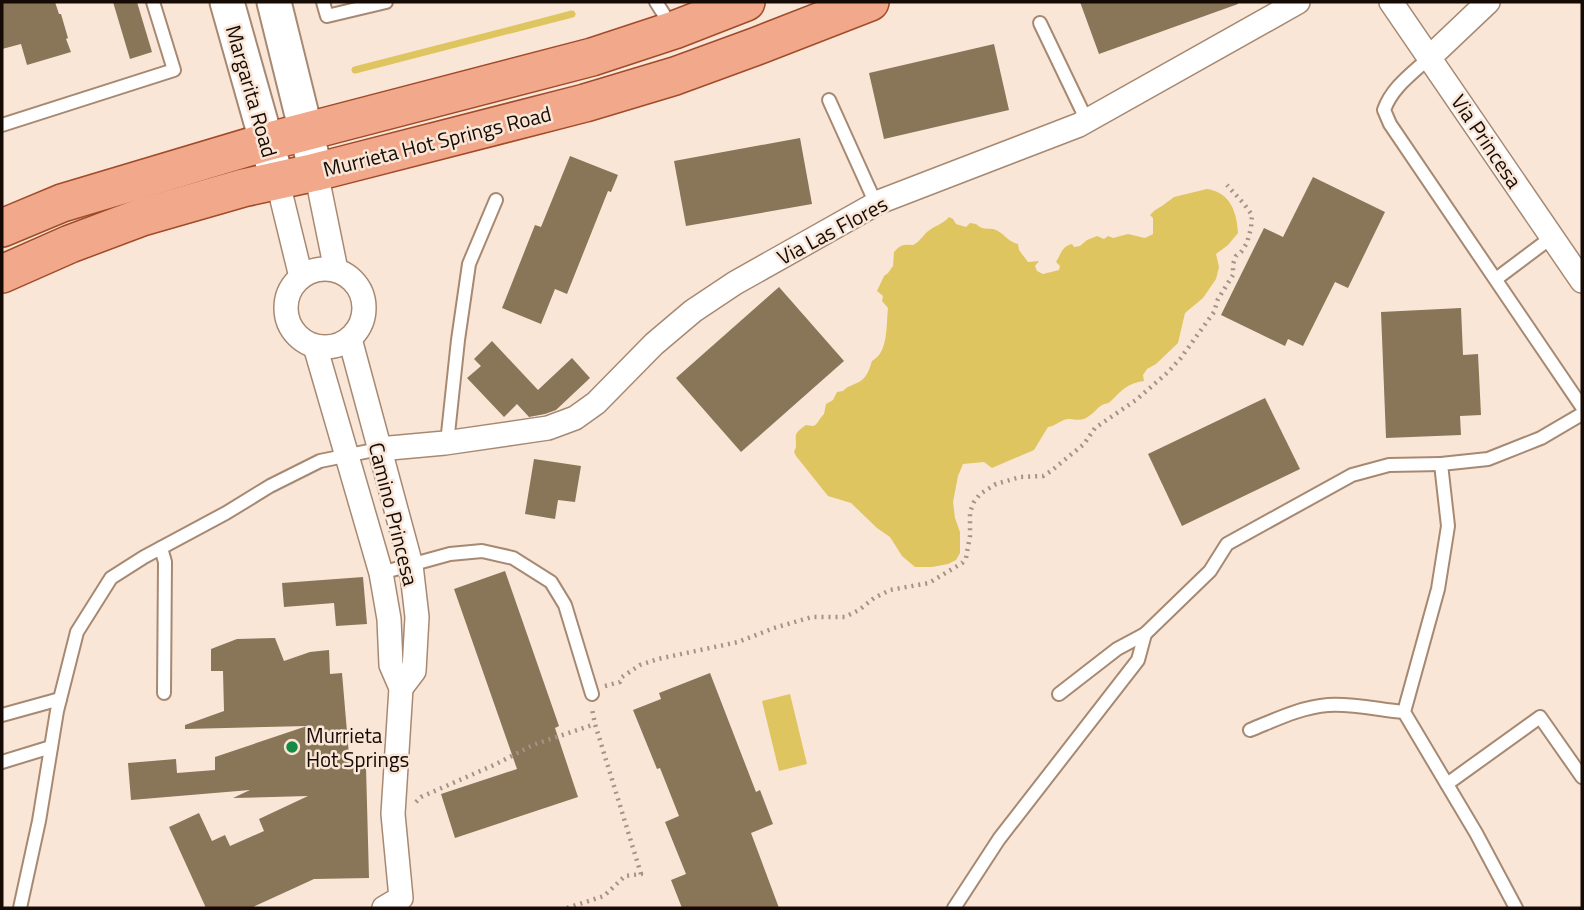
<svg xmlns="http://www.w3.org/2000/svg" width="1584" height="910" viewBox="0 0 1584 910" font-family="'Titillium Web',sans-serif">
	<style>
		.water { fill: #dec55f }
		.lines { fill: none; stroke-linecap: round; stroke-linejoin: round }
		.stream { stroke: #dec55f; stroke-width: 7 }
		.building { fill: #897557 }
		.service-casing { stroke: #a78972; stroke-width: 16 }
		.minor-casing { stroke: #a78972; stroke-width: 26 }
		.secondary-casing { stroke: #a78972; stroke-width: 37 }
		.primary-casing { stroke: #a04b2a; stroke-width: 40 }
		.path { stroke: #a49387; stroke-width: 4.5; stroke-dasharray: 2 5; stroke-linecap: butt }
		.service { stroke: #fff; stroke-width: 12 }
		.minor { stroke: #fff; stroke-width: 23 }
		.secondary { stroke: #fff; stroke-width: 33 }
		.primary { stroke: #f2a88b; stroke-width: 37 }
		.poi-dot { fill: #168b45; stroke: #fae6d7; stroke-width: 2.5 }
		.labels { text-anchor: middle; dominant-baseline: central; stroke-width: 5; stroke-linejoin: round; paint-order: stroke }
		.street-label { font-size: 21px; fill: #160b04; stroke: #fae6d7 }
		.poi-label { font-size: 21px; fill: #160b04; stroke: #fae6d7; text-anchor: start }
	</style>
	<rect width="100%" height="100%" fill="#fae6d7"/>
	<!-- water -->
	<g class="water">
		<path d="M1207,189C1230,192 1237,212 1238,233L1228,245L1216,254L1219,267L1216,279L1203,298L1185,313L1178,343L1156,364L1147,369L1143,375L1144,381C1128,383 1122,390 1112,400C1107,405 1108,402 1102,405C1097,408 1094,413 1089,416C1082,422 1076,419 1068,419C1060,420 1056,426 1048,427L1034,450L992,468L984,462L963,464L958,476L953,502L955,518L960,532V553L956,560L948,564L932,567H915L902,556L890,537L877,528L851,503L828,496L796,456L794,452L796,447C796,434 793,434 806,425C808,425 810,426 813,426C817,426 820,417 824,414L826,404L833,400L837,392L843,391C849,384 858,385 864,378C868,374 870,367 872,361C889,352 886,324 888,308L882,301L883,296L877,291L884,276L888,273L893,266L894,252C900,245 904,244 913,245C919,242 922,237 927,232C934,226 943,224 949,217L953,219L956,224L966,227L970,223L976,224C983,230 985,228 993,229C1003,231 1007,242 1018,244L1019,250L1028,262L1039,261L1035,266L1037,271L1043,274L1059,270L1060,266L1056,262C1061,254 1062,246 1072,244L1074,247L1080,246L1087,240L1097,236L1104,239L1108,236L1113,238L1128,234L1145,238L1153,234V218L1150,215L1155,210L1162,206L1174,197Z"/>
		<polygon points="790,694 807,764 779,771 762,701"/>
	</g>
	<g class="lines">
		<!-- stream -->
		<polyline class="stream" points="355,70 572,14"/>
	</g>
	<!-- building -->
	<g class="building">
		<polygon points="2,2 55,2 59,14 61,14 68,38 66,39 71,52 27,65 21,44 2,49"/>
		<polygon points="113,2 137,2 152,52 130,59"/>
		<polygon points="1080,2 1238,2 1238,4 1099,54"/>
		<polygon points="994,44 1009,110 884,139 869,73"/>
		<polygon points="800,138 812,204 686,226 674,161"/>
		<polygon points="570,156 618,175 611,192 608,191 567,294 555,289 541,324 502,308 535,225 541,227"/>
		<polygon points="1313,177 1385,212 1348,288 1335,282 1303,346 1288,339 1285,346 1221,315 1264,228 1283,237"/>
		<polygon points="779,287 844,361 741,452 676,378"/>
		<polygon points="1461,308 1463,355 1478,354 1481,415 1460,416 1461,435 1386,438 1381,312"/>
		<polygon points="492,341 538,390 572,358 590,378 556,410 545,414 529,417 517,404 504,417 467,378 481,366 474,359"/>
		<polygon points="1265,398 1300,469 1182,526 1148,454"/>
		<polygon points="534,459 581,466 575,502 558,500 555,519 525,514"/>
		<polygon points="505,571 559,726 555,728 578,797 455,838 441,794 517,769 454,589"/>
		<polygon points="363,577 367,624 336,626 334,603 284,607 282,583"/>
		<polygon points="275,638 284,661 310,652 329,650 330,674 342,673 350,767 366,767 369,878 314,879 251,908 206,908 169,827 199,813 212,841 225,835 230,846 264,831 259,819 308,796 233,798 250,790 131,800 128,763 176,759 177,773 215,770 215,757 307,726 185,729 185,725 224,711 223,671 211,671 211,649 237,639"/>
		<polygon points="710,673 756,792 760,790 773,824 751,833 779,908 682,908 671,880 686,874 665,822 679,816 660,768 657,769 633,710 661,699 659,693"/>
	</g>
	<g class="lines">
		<!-- service casing -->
		<g class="service-casing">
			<g id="service">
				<polyline points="323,2 327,16 386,2"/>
				<polyline points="656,2 672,27"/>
				<polyline points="1040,23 1087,121"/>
				<path d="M1430,57C1413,73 1392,87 1384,110L1390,124L1582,407"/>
				<polyline points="829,100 876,204"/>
				<polyline points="2,125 174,70 153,2"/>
				<polyline points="1496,279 1552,237"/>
				<polyline points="447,443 458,340 469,264 496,200"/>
				<polyline points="161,548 165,562 164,693"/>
				<polyline points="381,573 450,554 482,551 513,558 551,582 565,605 592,694"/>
				<polyline points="1059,694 1117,649 1145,634 1210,571 1227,544 1352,475 1389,465 1441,464"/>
				<polyline points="2,715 60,699"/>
				<path d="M1250,730C1275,720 1301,707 1328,705C1352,703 1380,710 1404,712"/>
				<polyline points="2,762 51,747"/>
				<polyline points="1447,784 1540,717 1582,777"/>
				<polyline points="20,908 39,821 57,711 77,632 111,578 144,557 226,513 270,486 320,461 379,449"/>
				<polyline points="954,908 999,839 1138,660 1145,634"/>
				<polyline points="1516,908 1476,833 1404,712 1438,589 1448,526 1441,464 1488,459 1541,438 1582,414"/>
			</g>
		</g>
		<!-- minor casing -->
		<g class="minor-casing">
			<g id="minor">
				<polyline points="1391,2 1582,281"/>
				<polyline points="1430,57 1488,2"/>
				<polyline points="316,172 336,270"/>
				<polyline points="277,179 301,277"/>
				<circle cx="325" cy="308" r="39"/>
				<polyline points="350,339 411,565 417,617 414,671 401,688"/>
				<polyline points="315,346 381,573 389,619 391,665 401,688 393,814 401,898 384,908"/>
				<polyline points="379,449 445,443 548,428 575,418 596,403 654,344 693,311 735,283 879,202 1079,125 1298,2"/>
			</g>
		</g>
		<!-- secondary casing -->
		<g class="secondary-casing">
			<g id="secondary">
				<polyline points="227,2 277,179"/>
				<polyline points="274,2 316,172"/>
			</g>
		</g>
		<!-- primary casing -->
		<g class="primary-casing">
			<g id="primary">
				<polyline points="2,228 62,203 266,142 592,57 674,30 746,2"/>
				<polyline points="2,274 70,244 142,217 243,188 316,172 585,103 675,76 757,46 870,2"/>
			</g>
		</g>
		<!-- path -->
		<g class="path">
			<polyline points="605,686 620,682 622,677 640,665 658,659 738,642 774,628 812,617 845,617 859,610 874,598 890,590 929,583 962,563 966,558 970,536 970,512 974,502 980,494 996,484 1020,477 1043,476 1051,471 1084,444 1095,428 1136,400 1167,373 1180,359 1214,312 1218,299 1233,275 1233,264 1236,256 1241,252 1247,243 1251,228 1252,215 1244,204 1227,185"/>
			<polyline points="416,802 421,797 494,765 533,745 595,724"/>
			<polyline points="567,908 604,896 625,876 641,874 595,724 592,709"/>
		</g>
		<!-- service -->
		<use href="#service" class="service"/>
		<!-- minor -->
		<use href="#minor" class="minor"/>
		<!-- secondary -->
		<use href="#secondary" class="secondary"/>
		<!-- primary -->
		<use href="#primary" class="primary"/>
	</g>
	<!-- markers -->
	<circle class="poi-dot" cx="292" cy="747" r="7"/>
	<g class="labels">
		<!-- street labels -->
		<g class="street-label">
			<text transform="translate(252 91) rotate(74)">Margarita Road</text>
			<text transform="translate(437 141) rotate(-14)">Murrieta Hot Springs Road</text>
			<text transform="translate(1487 141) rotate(56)">Via Princesa</text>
			<text transform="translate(832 230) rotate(-28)">Via Las Flores</text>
			<text transform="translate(394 514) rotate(76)">Camino Princesa</text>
		</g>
		<!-- poi labels -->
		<g class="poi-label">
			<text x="306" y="735">Murrieta<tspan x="306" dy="24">Hot Springs</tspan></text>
		</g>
	</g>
	<!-- border -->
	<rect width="1584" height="910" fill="none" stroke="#160b04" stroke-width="7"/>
</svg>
